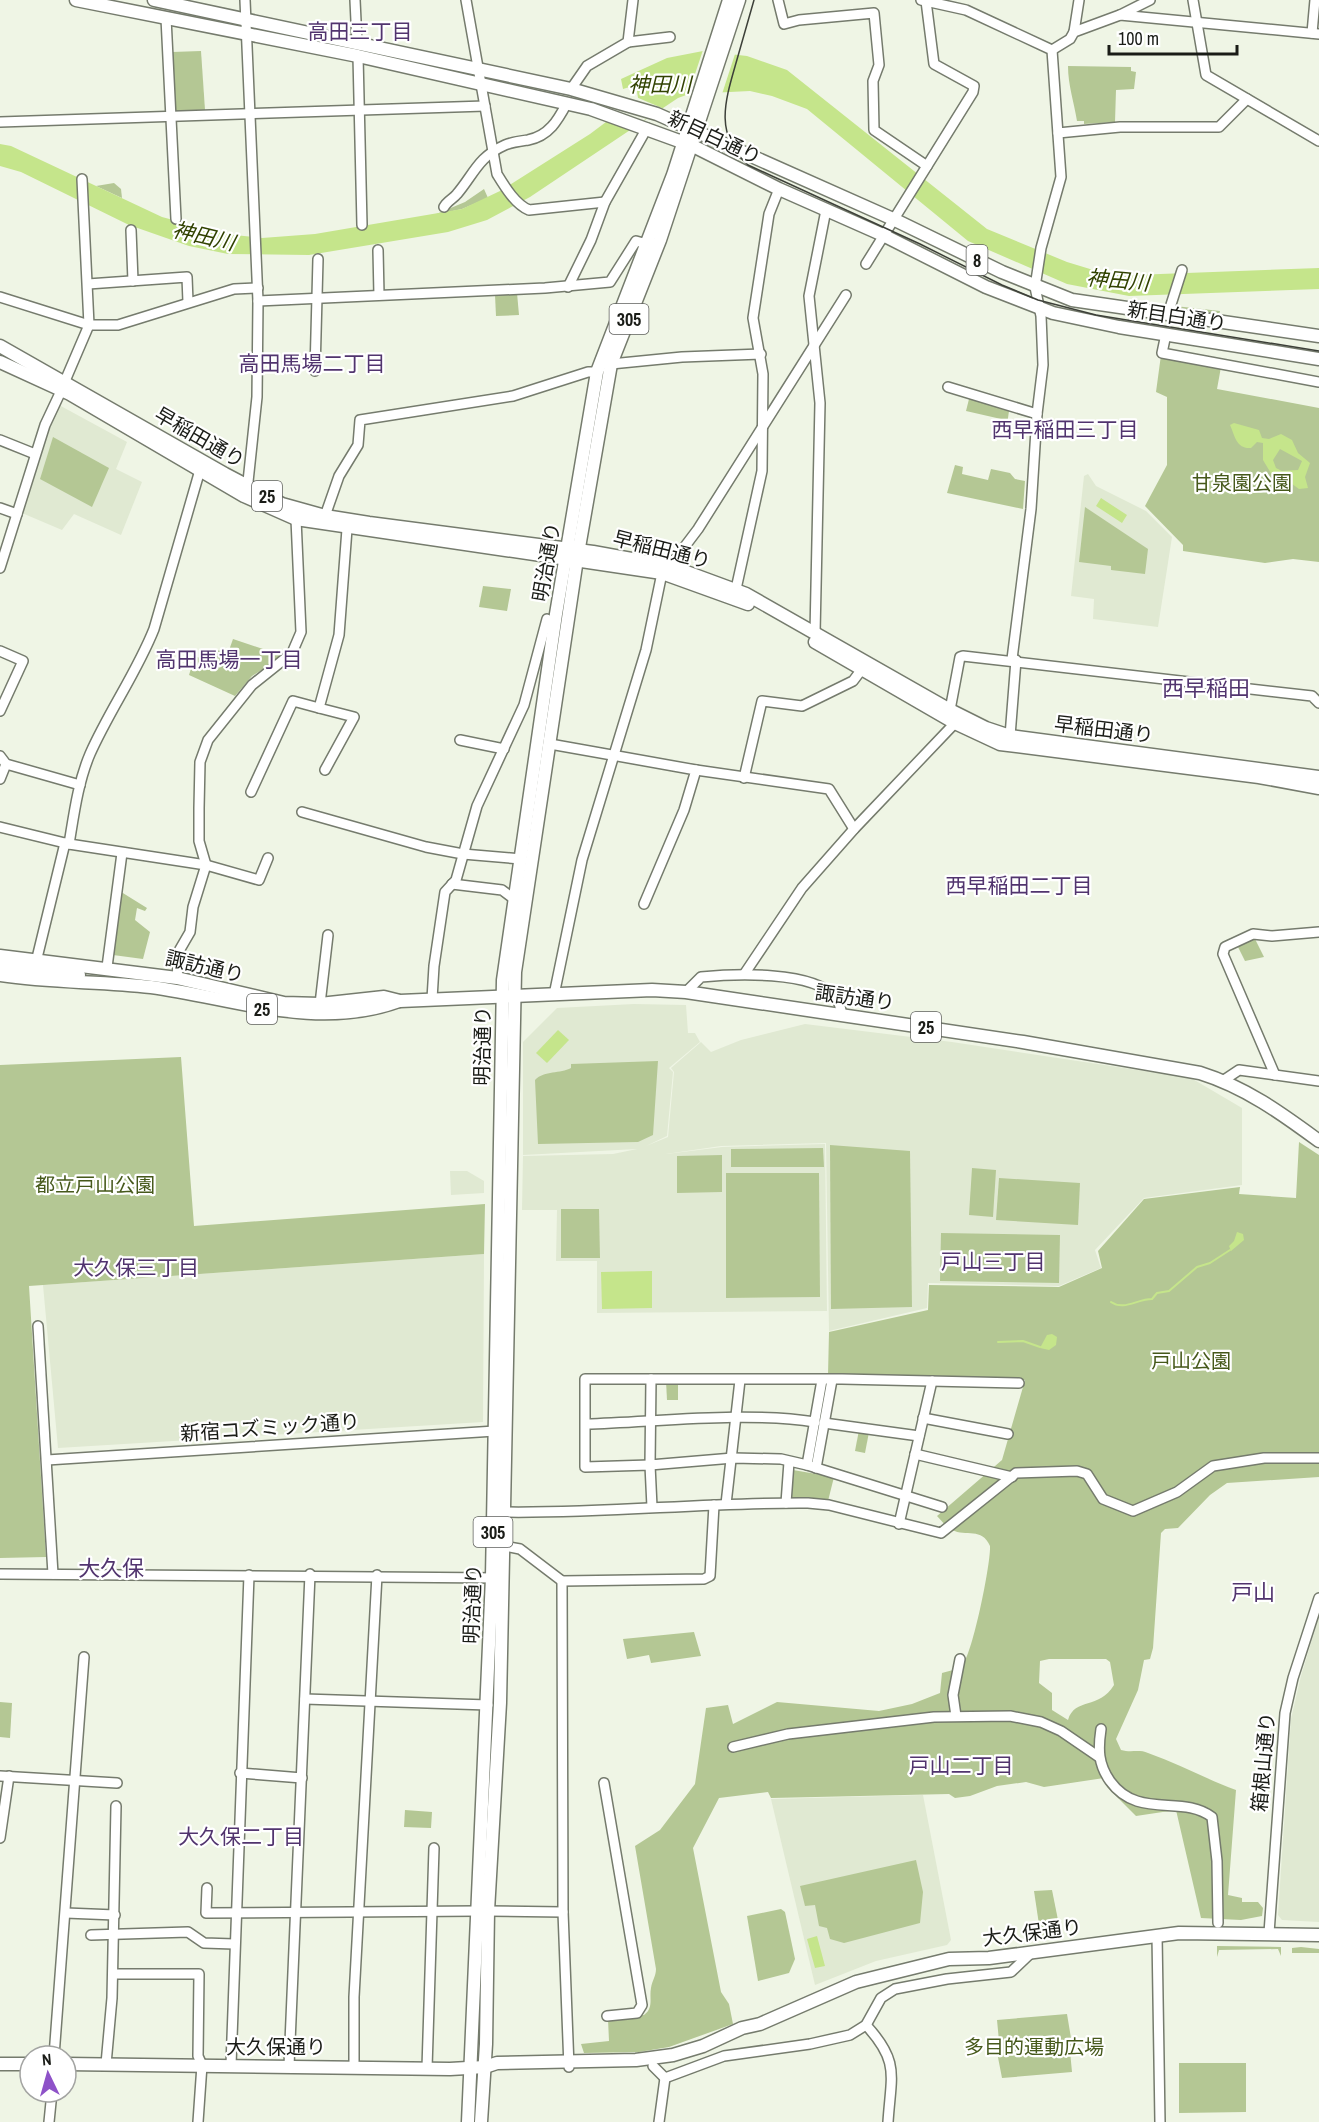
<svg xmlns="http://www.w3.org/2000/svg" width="1319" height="2122" viewBox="0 0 1319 2122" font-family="'Archivo Narrow','Noto Sans JP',sans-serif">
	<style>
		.built { fill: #e0e9d2 }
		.green { fill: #b4c794; fill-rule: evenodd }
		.water { fill: #c5e58b; fill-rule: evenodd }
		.pier { fill: #eff5e5 }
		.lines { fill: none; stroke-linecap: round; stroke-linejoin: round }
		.stream { stroke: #c5e58b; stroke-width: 2 }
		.minor-casing { stroke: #757b6d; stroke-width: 12 }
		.major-casing { stroke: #757b6d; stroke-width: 15 }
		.minor { stroke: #fff; stroke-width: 9 }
		.major { stroke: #fff; stroke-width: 12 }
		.tram { stroke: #3d4039; stroke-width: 1.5 }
		.labels { text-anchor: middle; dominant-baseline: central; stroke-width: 4.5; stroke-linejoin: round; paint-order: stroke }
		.shield { fill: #fff; stroke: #5f605d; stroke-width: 1.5 }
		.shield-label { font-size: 18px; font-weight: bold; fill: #1a1c17 }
		.street-label { font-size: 20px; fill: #1a1c17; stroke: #fff }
		.park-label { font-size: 20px; fill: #46591b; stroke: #fff }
		.neighbourhood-label { font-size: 21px; fill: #51346e; stroke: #fff }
		.water-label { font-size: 21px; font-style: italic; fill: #314200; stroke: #fff }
		.quarter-label { font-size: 22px; fill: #51346e; stroke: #fff }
	</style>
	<rect width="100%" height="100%" fill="#eff5e5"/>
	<!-- built -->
	<g class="built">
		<polygon points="59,405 127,442 116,469 142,482 121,535 74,514 62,530 22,513 48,429"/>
		<polygon points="1088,474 1096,486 1146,511 1172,537 1158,627 1093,619 1094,599 1071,596 1084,476"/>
		<polygon points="634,1004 686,1005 688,1033 695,1033 700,1042 669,1068 673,1072 667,1136 646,1146 668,1137 674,1072 671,1068 701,1042 711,1052 741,1040 805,1024 952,1042 1191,1078 1242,1108 1242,1185 1144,1198 1095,1250 1101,1268 1059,1286 928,1283 927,1308 829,1331 826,1143 721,1146 666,1154 722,1147 825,1144 827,1311 597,1313 597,1261 556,1261 557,1210 522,1210 523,1156 613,1154 637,1149 523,1155 523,1042 557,1008"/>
		<polygon points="450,1171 467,1171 484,1181 484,1193 451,1195"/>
		<polygon points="484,1254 483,1422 58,1448 43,1285"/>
		<polygon points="1319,1617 1319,1922 1282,1920 1278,1915 1291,1719 1301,1676"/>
		<polygon points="923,1795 951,1940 947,1945 876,1961 815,1985 771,1799"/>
	</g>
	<!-- green -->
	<g class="green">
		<polygon points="201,51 205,110 174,112 172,52"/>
		<path d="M1068,66L1131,67V71L1136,72L1134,89L1116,90L1115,122L1084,124V121H1077C1074,102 1068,85 1068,66Z"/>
		<polygon points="114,183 121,189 122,198 96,186"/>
		<polygon points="484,189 488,198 462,209 434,215 465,202"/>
		<polygon points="517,293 519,315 496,316 495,295"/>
		<polygon points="1175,306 1220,311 1218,319 1177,310"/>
		<polygon points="1161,355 1221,367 1217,389 1319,408 1319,562 1293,559 1265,563 1183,551 1183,545 1145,506 1167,465 1167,397 1156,392"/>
		<polygon points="969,399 1009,411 1007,425 1001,419 966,411"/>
		<polygon points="53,437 109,468 92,507 40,479"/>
		<polygon points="955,465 963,467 962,474 988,480 991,469 1010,473 1015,479 1025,481 1023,509 947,493"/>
		<polygon points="1085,507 1148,549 1145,574 1111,570 1111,566 1079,562"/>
		<polygon points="483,586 511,589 507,611 479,607"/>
		<polygon points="233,639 284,656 252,676 235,696 189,675 195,656 207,661 213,649 228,653"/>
		<polygon points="118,890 147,908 145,911 137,908 135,920 150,932 143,959 113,955"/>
		<polygon points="1253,935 1264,957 1245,961 1236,943"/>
		<polygon points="181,1057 194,1226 485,1204 484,1254 29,1286 46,1557 0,1558 0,1065"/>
		<path d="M658,1061L653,1135L638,1142L538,1144L535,1080C545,1070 560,1074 571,1068V1064Z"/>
		<path d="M1299,1142L1319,1155V1477L1227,1483L1210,1495L1178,1528L1165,1529L1161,1533L1153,1648L1150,1659L1144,1660L1138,1690L1116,1739L1121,1750C1131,1753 1139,1749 1148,1753C1179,1764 1206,1779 1236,1790L1228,1895L1242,1898V1902H1258L1263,1908L1262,1916L1241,1920L1201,1918L1176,1810L1136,1816L1107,1787L1104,1778L1044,1787L1026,1782L997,1786L970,1796L955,1798L949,1794L771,1798L768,1792L719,1798L693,1848L721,1992L729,2004L733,2024L669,2047L639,2052L584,2053L581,2044L609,2041L608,2019L644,2015C654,2008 649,1998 651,1988C652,1981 656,1976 656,1969L635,1846L660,1830L695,1784L706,1708L728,1705L733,1724L777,1702L879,1711L912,1704L940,1693L942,1673C949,1671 958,1670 963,1664C973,1652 991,1563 990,1546C982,1527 966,1537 952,1530C947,1528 941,1520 937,1516L1002,1460L1025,1380L828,1375L829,1332L928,1310L929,1285L1059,1287L1102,1268L1098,1251L1144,1199L1240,1187L1239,1194L1296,1198ZM1049,1659H1106L1110,1662L1114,1685C1099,1710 1075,1697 1068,1720L1052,1710V1693L1039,1683L1040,1661Z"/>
		<polygon points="830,1145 910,1151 912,1307 831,1309"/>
		<polygon points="823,1148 824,1167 731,1167 731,1149"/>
		<polygon points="722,1155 722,1192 677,1193 677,1156"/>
		<polygon points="972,1168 996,1170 993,1217 969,1215"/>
		<polygon points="726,1173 819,1173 820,1297 726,1298"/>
		<polygon points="999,1178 1080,1183 1078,1225 996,1220"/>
		<polygon points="561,1209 599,1209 600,1258 561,1258"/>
		<polygon points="941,1233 1060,1235 1059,1283 940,1281"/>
		<polygon points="666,1381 678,1381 678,1400 667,1400"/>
		<polygon points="859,1430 869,1432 865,1453 855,1451"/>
		<polygon points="793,1470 834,1477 828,1501 792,1498"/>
		<polygon points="694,1632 701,1656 651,1663 649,1655 627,1659 623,1639"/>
		<polygon points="0,1702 12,1703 10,1738 0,1737"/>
		<polygon points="405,1810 432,1812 431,1828 404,1827"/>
		<polygon points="916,1860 923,1892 920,1923 844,1943 830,1939 827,1928 819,1926 815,1905 805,1906 800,1886"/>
		<polygon points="1052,1890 1061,1935 1041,1938 1034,1891"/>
		<polygon points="781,1909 785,1912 795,1959 789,1973 758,1981 747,1916"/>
		<polygon points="1217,1946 1281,1947 1281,1956 1278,1949 1219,1950 1217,1957"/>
		<polygon points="1301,1947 1319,1949 1319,1953 1292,1953 1292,1948"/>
		<polygon points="1067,2014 1073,2050 1070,2051 1072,2072 1002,2078 995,2042 999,2041 997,2020"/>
		<polygon points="1179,2063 1246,2063 1246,2112 1179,2113"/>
	</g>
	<!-- water -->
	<g class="water">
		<polygon points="703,51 747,56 787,70 987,229 1067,262 1090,269 1134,275 1319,268 1319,289 1129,296 1067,284 968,241 807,109 772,96 750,91 689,94 678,98 530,197 487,220 448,232 309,255 228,254 189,246 129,225 21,172 0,166 0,144 11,146 162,217 225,234 262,238 315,234 462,209 500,191 590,134 638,98 636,85 623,89 621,79 667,58"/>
		<path d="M1234,423L1259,430L1262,438L1269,439L1281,434L1292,440L1298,453L1310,463L1305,477L1308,488L1299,489L1288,481L1275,480L1263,460V443L1257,442L1251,448C1236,449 1235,436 1230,425ZM1280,449L1302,461L1298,470L1282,471L1276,468L1273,460Z"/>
		<polygon points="1101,498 1127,515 1122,523 1096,506"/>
		<polygon points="558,1030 569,1040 547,1063 536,1053"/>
		<polygon points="1237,1232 1243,1234 1244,1240 1231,1251 1229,1246 1234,1241"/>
		<polygon points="652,1271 652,1308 602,1309 601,1272"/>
		<polygon points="1052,1334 1057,1337 1056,1345 1049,1350 1040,1348 1047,1335"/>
		<polygon points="817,1936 825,1966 815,1968 807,1939"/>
	</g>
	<!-- pier -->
	<g class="pier">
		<polygon points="703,50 736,51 722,94 688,95"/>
		<polygon points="636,97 662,108 631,129 603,121"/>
	</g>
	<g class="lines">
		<!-- stream -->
		<g class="stream">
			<path d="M1111,1302C1124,1311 1137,1299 1152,1299L1157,1293L1169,1291L1197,1267L1210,1263L1230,1250"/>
			<polyline points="998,1342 1023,1341 1040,1347"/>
		</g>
		<!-- minor casing -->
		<g class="minor-casing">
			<g id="minor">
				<polyline points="245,0 258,301 257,397 247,491"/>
				<polyline points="355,0 357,42"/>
				<path d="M466,0L497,174C505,187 515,204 529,210L605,202"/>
				<polyline points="778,0 784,24 799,20 874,13 879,65 873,81 874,130 927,166"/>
				<polyline points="921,0 966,10 1052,50 1061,177 1041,248 1035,287 1041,316 1043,365 1037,414 1031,509 1012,659"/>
				<polyline points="1193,0 1206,75 1319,141"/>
				<polyline points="1120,15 1150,0"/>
				<polyline points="166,18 176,219"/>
				<polyline points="1074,32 1079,0"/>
				<polyline points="1312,33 1315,0"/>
				<polyline points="628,42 670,37"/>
				<polyline points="1052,50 1070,39 1074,32 1120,15 1319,34"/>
				<polyline points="358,56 362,225"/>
				<polyline points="571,89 587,66 628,42 633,0"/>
				<polyline points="0,122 485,106"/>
				<polyline points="1058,133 1120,127 1219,127 1247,99"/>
				<path d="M444,207C447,201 453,199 457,194C474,174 478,157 505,145C512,142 521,141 528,140C549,136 558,120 567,103"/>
				<polyline points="131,230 133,281"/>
				<polyline points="378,250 379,295"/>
				<polyline points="866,264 973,92 974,86 934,64 926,1"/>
				<polyline points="88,284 187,277 188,302"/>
				<polyline points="568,287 591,240 605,202 647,128"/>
				<polyline points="0,297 89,325 118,325 234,289 258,288"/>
				<polyline points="258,301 545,288 610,282 636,241 651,245"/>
				<polyline points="1168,314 1182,270"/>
				<polyline points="1166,334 1162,353 1319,382"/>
				<polyline points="611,364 682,357 761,354"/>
				<polyline points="315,371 318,259"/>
				<polyline points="65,381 89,325 82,179"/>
				<polyline points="948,387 1037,414"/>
				<polyline points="0,440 35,454"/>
				<polyline points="0,508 17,514"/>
				<polyline points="325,516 339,476 358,445 360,420 513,396 588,372 597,372"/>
				<polyline points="670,566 698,529 846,295"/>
				<polyline points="0,568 45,425 61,391"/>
				<polyline points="736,589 762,471 763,374 753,318 769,214 779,189"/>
				<polyline points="815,633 820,403 809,296 826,210"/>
				<polyline points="0,651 23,661 0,711"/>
				<polyline points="950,710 960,657 963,656 1312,696 1319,703"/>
				<polyline points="1010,736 1016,660"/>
				<polyline points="460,740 504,749"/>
				<polyline points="550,744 696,770 684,810 644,904"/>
				<polyline points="0,756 6,764 80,785"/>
				<polyline points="325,770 354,717 319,708 339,635 347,529"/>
				<polyline points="696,770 829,789 854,829"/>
				<polyline points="744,778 762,701 802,706 853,681 862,669"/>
				<polyline points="0,779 6,764"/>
				<polyline points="251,792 293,701 319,708"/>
				<polyline points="302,812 426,847 463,854 521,859"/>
				<polyline points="0,827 69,844 206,865 259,880 268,858"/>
				<path d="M69,844C74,814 78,782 90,754C109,711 137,672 154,629L200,470"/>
				<polyline points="452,884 502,890 514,899"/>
				<polyline points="36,962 65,843"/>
				<polyline points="107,967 122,853"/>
				<polyline points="745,973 802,888 854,829 955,723"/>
				<polyline points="177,978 179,951 190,932 193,907 206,865 199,841 199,808 200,762 208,740 252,685 292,653 301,632 296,519"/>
				<path d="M686,992L701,977C733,974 814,970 836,998C840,1003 841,1010 842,1015"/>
				<polyline points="554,995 582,860 646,650 662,573"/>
				<polyline points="432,999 434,966 445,892 456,880 477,806 524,705 547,619"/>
				<polyline points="320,1004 328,935"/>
				<polyline points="1275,1075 1223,954 1225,947 1253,934 1272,936 1319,932"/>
				<polyline points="1224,1080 1239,1070 1319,1081"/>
				<polyline points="38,1326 53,1574"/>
				<polyline points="651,1379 650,1465 733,1458 781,1459 807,1465 822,1380"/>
				<polyline points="923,1418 1008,1434"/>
				<polyline points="824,1423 919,1436"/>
				<path d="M586,1424C657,1422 746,1411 815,1422"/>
				<polyline points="915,1454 1012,1477"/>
				<polyline points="47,1460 495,1431"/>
				<polyline points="807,1465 942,1507"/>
				<polyline points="816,1468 832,1380"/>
				<polyline points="786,1503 789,1462"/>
				<polyline points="726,1504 740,1380"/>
				<polyline points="652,1507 650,1465 585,1467 585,1379 842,1379 1019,1383"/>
				<path d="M500,1512C603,1514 705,1502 808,1503L829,1505L941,1533L1016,1473L1077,1471L1087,1474L1103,1499L1133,1511L1177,1492L1213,1466L1264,1458H1319"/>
				<polyline points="899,1524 932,1381"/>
				<polyline points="504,1546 520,1549 562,1581 704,1579 710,1576 714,1505"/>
				<polyline points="0,1574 498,1578"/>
				<polyline points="562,1581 563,1912 569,2067"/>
				<polyline points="305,1699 488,1705"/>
				<polyline points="956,1716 953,1695 960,1659"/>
				<path d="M1101,1729C1098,1749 1098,1764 1110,1781C1138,1820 1182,1794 1212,1817L1217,1861L1218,1923"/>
				<polyline points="733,1747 788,1734 934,1717 1010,1716 1041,1722 1061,1731 1099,1757"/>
				<polyline points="240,1773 302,1778"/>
				<polyline points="0,1776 117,1783"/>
				<polyline points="604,1783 642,2005 637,2013 607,2016"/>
				<polyline points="0,1838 9,1776"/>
				<polyline points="207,1888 206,1913 477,1911"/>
				<polyline points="488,1911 563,1912"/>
				<polyline points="66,1913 115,1915"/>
				<polyline points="1269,1933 1285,1713 1293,1678 1319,1598"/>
				<polyline points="91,1935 188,1932 204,1943 234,1944"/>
				<polyline points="1157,1935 1160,2122"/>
				<polyline points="113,1974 199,1974 198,2056 202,2065 198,2122"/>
				<path d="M866,2025C900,2062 891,2075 888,2122"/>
				<polyline points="54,2056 84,1657"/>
				<polyline points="106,2064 112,1998 116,1806"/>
				<polyline points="231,2065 249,1575"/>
				<polyline points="289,2066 310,1574"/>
				<polyline points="354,2066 354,1997 377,1575"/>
				<polyline points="653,2066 665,2078"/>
				<polyline points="427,2068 434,1848"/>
				<polyline points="665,2078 724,2056 810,2044 850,2035 866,2025 881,1998 895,1989 947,1979 1011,1972 1031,1953"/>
				<polyline points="49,2122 52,2092"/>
				<polyline points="659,2122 665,2078"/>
			</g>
		</g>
		<!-- major casing -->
		<g class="major-casing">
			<g id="major">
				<polyline points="76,0 358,56 591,109 693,146 779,189 883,235 986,287 1053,313 1119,327 1319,359"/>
				<polyline points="154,0 571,89 657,114 893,219 1002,272 1072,300 1319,336"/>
				<polyline points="0,346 225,474 282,504 325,516 369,523 593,552 670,566 746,594 950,710 986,728 1010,736 1319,777"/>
				<polyline points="0,362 70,394 244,496 296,519 662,573 748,604"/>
				<polyline points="815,642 955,723 1000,744 1259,777 1319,788"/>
				<path d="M0,956L177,978L284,1003L320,1004L384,997L400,1001L652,990L686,992L1023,1042L1200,1073C1245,1087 1281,1113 1319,1141"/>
				<polyline points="0,967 79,975"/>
				<path d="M0,975C50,983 101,981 151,987C233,998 317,1031 399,1001"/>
				<polyline points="0,2064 30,2064"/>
				<polyline points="66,2064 450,2069 485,2067 497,2063 636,2060 673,2055 703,2046 742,2028 760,2024 856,1982 949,1959 989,1958 1179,1933 1319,1935"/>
				<polyline points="468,2122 492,1577 503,980 556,614 597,372 673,175 729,0"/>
				<polyline points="481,2122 486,2044 488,1911 500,1703 515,972 577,559 611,364 660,240 739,0"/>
			</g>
		</g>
		<!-- minor -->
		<use href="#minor" class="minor"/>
		<!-- major -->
		<use href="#major" class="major"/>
		<!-- tram -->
		<path class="tram" d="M754,0C748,21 742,42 736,63C725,101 714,135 748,165L920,244L1002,285L1038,300L1096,315L1319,351"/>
	</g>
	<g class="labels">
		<!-- shield labels -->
		<g class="shield">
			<rect x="966.5" y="245" width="21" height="30" rx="4.5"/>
			<rect x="609.5" y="304" width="39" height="30" rx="4.5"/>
			<rect x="252" y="481" width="30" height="30" rx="4.5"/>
			<rect x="247" y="994" width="30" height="30" rx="4.5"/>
			<rect x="911" y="1012" width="30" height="30" rx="4.5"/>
			<rect x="473.5" y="1517" width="39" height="30" rx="4.5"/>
		</g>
		<g class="shield-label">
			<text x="977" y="260">8</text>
			<text x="629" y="319">305</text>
			<text x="267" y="496">25</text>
			<text x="262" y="1009">25</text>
			<text x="926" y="1027">25</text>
			<text x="493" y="1532">305</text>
		</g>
		<!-- street labels -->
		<g class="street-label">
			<text transform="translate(715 137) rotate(25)">新目白通り</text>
			<text transform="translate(1177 316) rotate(9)">新目白通り</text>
			<text transform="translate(200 437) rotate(30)">早稲田通り</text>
			<text transform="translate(662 549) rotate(14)">早稲田通り</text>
			<text transform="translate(546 562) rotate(-80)">明治通り</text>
			<text transform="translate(1104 729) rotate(7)">早稲田通り</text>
			<text transform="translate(205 966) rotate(13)">諏訪通り</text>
			<text transform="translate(855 997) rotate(8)">諏訪通り</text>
			<text transform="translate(482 1046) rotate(-89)">明治通り</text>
			<text transform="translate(270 1427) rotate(-4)">新宿コズミック通り</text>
			<text transform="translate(472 1604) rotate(-88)">明治通り</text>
			<text transform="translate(1263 1762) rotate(-85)">箱根山通り</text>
			<text transform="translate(1032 1932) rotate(-7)">大久保通り</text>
			<text x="276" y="2046">大久保通り</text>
		</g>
		<!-- park labels -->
		<g class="park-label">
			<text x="1242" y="482">甘泉園公園</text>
			<text x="95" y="1184">都立戸山公園</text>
			<text x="1191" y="1360">戸山公園</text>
			<text x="1034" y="2046">多目的運動広場</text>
		</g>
		<!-- neighbourhood labels -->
		<g class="neighbourhood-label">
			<text x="360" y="31">高田三丁目</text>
			<text x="312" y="363">高田馬場二丁目</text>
			<text x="1065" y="429">西早稲田三丁目</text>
			<text x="229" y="659">高田馬場一丁目</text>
			<text x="1019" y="885">西早稲田二丁目</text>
			<text x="993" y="1261">戸山三丁目</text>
			<text x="136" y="1267">大久保三丁目</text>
			<text x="961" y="1765">戸山二丁目</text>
			<text x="241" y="1836">大久保二丁目</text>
		</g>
		<!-- water labels -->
		<g class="water-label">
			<text x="660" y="84">神田川</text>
			<text transform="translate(204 236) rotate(13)">神田川</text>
			<text transform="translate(1118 280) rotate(5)">神田川</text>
		</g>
		<!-- quarter labels -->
		<g class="quarter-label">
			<text x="1206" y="688">西早稲田</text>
			<text x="111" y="1568">大久保</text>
			<text x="1253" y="1592">戸山</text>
		</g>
	</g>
	<!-- north arrow -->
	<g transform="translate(48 2074) rotate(355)"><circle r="28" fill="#ffffff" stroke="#a3a4a2" stroke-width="1.5"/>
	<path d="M0-4.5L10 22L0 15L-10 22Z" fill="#8e52c8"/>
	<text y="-9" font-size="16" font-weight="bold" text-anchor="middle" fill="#1a1c17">N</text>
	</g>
	<!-- scale -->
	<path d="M1109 45v9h128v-9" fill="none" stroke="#1a1c17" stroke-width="3"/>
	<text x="1118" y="45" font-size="18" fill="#1a1c17" stroke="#ffffff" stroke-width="4.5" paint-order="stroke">100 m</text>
</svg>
